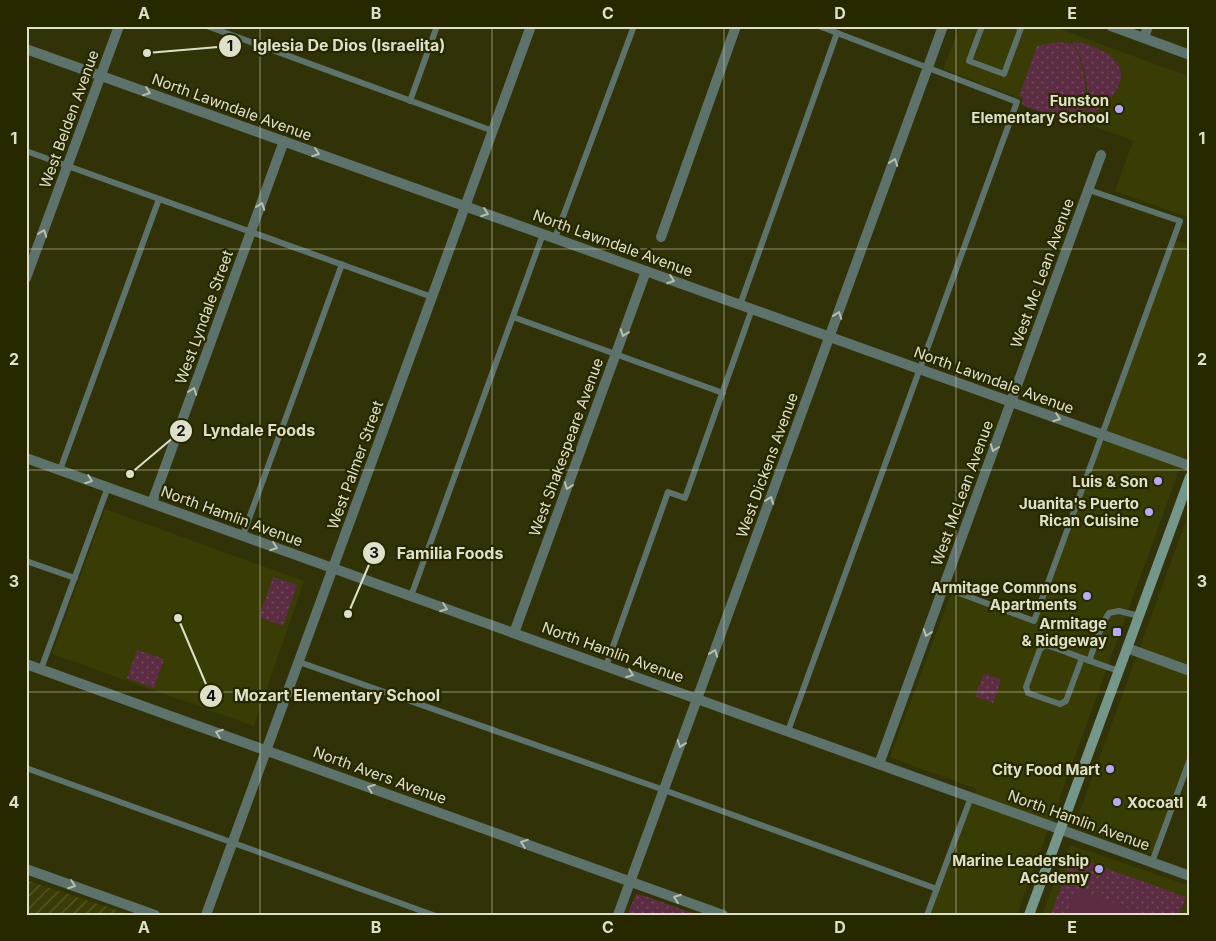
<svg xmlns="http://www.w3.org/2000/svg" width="1216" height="941" viewBox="0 0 1216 941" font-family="Inter,sans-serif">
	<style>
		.built { fill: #3a3c06 }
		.industrial { fill: url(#industrial-furrows) }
		.green { fill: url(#green-dots) }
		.pitch { fill: #5c2c43 }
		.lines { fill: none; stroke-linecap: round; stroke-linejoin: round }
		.service { stroke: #5d726a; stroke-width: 6 }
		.minor { stroke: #5d726a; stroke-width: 10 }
		.tertiary { stroke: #5d726a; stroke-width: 10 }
		.secondary { stroke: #75968a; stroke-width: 10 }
		.oneway { stroke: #b7bfac }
		.grid { fill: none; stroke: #dee0c9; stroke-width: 1; stroke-opacity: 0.55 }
		.poi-dot { fill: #b7abf7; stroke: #272800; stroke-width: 2 }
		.labels { text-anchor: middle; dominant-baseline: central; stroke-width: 4.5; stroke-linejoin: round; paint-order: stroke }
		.poi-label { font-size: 15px; font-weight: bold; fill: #dee0c9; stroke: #272800; text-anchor: end }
		.street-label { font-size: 15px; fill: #dee0c9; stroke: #272800 }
		.leader { fill: none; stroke: #dee0c9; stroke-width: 2 }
		.callout-dot { fill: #dee0c9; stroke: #272800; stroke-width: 2 }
		.mark-label { font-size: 15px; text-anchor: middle; font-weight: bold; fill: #111 }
		.callout-label { font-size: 16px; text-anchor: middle; font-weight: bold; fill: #dee0c9; stroke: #272800; stroke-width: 4.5; stroke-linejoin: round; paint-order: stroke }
		.neatline { fill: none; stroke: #dee0c9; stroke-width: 2 }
		.grid-label { font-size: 16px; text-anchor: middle; font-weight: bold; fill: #dee0c9 }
	</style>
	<defs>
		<pattern id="industrial-furrows" width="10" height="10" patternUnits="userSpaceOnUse" patternTransform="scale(1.25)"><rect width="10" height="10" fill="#3a3c06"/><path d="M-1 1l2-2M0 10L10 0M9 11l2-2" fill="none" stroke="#565829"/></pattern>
		<pattern id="green-dots" width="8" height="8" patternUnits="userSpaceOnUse" patternTransform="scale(1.25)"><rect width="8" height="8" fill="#5c2c43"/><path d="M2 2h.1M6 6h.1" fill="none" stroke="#734a5d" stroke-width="1.8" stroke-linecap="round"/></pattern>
	</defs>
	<rect width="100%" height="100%" fill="#313208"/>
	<!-- built -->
	<g class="built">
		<polygon points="960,26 1052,26 1190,77 1190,218 1115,191 1133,141 943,69"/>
		<polygon points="1174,240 1190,245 1190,441 1176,479 1017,915 929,915 976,789 890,757 952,591 1034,621"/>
		<polygon points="105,509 304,581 254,726 52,654"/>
		<polygon points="1190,510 1190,757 1154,854 1091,832 1080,827 1077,819"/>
		<polygon points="1071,845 1190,886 1190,915 1042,915 1066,851"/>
	</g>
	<!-- industrial -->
	<polygon class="industrial" points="26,880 131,915 26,915"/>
	<!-- green -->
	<g class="green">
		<path d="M1058,42L1073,44C1086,68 1090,101 1082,127L1022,105L1023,98L1019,96L1037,46Z"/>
		<path d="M1073,42C1083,42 1090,45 1099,49C1141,68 1115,102 1087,117C1090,92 1086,64 1073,42Z"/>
		<polygon points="273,577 297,585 283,626 259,617"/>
		<polygon points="137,650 164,659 154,688 127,678"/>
		<polygon points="984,673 1001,680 993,703 975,696"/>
		<polygon points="1072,856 1186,897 1179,915 1051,915"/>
		<polygon points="636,894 642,895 698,915 627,915"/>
	</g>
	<!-- pitch -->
	<polygon class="pitch" points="1076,889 1148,915 1066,915"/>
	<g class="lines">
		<!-- service -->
		<g class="service">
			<polyline points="207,26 493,131"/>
			<polyline points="982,26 969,61 1004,74 1021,28 1016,26"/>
			<polyline points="410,101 437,26"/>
			<polyline points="26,151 432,297"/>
			<polyline points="555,238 634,26"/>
			<polyline points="740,305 837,33"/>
			<polyline points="513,317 723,393"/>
			<polyline points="60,470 159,199"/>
			<polyline points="243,535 342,264"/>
			<polyline points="26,561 75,578"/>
			<polyline points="943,587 1034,621 1180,221 1089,190"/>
			<polyline points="411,596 543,234"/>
			<path d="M1082,658L1066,701L1060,704L1028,693L1026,687L1040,649L1046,645C1070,653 1094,663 1119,671"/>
			<polyline points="1089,661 1103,623 1109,613 1119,611 1139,616"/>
			<polyline points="299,662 664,790 937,889"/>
			<polyline points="606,666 668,492 685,498 752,309"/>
			<polyline points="41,669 108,487"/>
			<polyline points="788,731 1017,102 819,26"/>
			<polyline points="26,768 433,915"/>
			<polyline points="1152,862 1190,759"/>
			<polyline points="927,915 971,797"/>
		</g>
		<!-- minor -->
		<g class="minor">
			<polyline points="1144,38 1148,26"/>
			<polyline points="26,49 1190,466"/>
			<polyline points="661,237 736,26"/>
			<polyline points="26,278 119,26"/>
			<polyline points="26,458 1190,876"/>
			<polyline points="152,503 284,141"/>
			<polyline points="514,633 646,271"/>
			<polyline points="1127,648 1190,671"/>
			<polyline points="26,664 723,915"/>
			<polyline points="879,764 1101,155"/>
			<polyline points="26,869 155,915"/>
			<polyline points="206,915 531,26"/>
			<polyline points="618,915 943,26"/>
		</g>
		<!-- tertiary -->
		<polyline class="tertiary" points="1111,26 1190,55"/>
		<!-- secondary -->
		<polyline class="secondary" points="1029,915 1190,477"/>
	</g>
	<!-- one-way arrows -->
	<defs><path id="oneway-chevron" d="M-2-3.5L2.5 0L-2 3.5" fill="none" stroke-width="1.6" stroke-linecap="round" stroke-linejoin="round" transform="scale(1.25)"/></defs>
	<g class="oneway">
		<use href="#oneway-chevron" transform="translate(147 92) rotate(20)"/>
		<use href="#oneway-chevron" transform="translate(316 153) rotate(20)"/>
		<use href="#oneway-chevron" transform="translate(894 162) rotate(-70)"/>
		<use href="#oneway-chevron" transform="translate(261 206) rotate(-70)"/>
		<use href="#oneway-chevron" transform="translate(485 213) rotate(20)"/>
		<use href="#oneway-chevron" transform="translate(43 233) rotate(-70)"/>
		<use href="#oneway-chevron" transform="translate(671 280) rotate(20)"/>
		<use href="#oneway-chevron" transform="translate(838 315) rotate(-70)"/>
		<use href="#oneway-chevron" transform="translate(624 333) rotate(110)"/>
		<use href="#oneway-chevron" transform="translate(193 391) rotate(-70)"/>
		<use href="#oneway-chevron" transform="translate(1057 418) rotate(20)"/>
		<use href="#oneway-chevron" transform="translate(994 448) rotate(110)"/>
		<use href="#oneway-chevron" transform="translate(89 480) rotate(20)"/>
		<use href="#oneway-chevron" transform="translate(568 486) rotate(110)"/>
		<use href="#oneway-chevron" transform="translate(770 500) rotate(-70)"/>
		<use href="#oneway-chevron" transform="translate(274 547) rotate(20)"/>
		<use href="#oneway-chevron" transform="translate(444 608) rotate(20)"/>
		<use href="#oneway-chevron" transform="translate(927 633) rotate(110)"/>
		<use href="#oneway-chevron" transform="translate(714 653) rotate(-70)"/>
		<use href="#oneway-chevron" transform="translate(630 674) rotate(20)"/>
		<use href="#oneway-chevron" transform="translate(219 733) rotate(-160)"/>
		<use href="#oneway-chevron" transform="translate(681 744) rotate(110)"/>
		<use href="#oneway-chevron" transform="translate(371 788) rotate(-160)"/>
		<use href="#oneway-chevron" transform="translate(524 843) rotate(-160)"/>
		<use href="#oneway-chevron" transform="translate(72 885) rotate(20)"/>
		<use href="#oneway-chevron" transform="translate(677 898) rotate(-160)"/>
	</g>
	<!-- grid -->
	<path class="grid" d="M260,26V915M492,26V915M724,26V915M956,26V915M26,249H1190M26,470H1190M26,692H1190"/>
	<!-- markers -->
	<g class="poi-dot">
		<circle cx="1119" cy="109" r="5"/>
		<circle cx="1158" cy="481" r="5"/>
		<circle cx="1149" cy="512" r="5"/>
		<circle cx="1087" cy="596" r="5"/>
		<rect x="1112" y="627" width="10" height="10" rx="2.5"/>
		<circle cx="1110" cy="769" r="5"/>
		<circle cx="1117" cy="802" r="5"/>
		<circle cx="1099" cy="869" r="5"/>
	</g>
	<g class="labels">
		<!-- poi labels -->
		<g class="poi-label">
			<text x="1109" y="100">Funston<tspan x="1109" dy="17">Elementary School</tspan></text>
			<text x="1148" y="481">Luis &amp; Son</text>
			<text x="1139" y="503">Juanita's Puerto<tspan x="1139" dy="17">Rican Cuisine</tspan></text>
			<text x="1077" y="587">Armitage Commons<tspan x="1077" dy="17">Apartments</tspan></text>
			<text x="1107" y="623">Armitage<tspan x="1107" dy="17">&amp; Ridgeway</tspan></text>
			<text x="1100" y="769">City Food Mart</text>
			<text x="1127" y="802" text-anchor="start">Xocoatl</text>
			<text x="1089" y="860">Marine Leadership<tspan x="1089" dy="17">Academy</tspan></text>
		</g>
		<!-- street labels -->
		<g class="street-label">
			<text transform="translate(232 107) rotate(20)">North Lawndale Avenue</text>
			<text transform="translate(69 119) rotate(-70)">West Belden Avenue</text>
			<text transform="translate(613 243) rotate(20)">North Lawndale Avenue</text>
			<text transform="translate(1042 273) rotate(-70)">West Mc Lean Avenue</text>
			<text transform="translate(204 317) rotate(-70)">West Lyndale Street</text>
			<text transform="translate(994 380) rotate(20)">North Lawndale Avenue</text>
			<text transform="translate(566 447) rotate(-70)">West Shakespeare Avenue</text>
			<text transform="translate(355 465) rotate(-70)">West Palmer Street</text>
			<text transform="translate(767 465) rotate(-70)">West Dickens Avenue</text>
			<text transform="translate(962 493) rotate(-70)">West McLean Avenue</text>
			<text transform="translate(232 516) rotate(20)">North Hamlin Avenue</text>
			<text transform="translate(613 652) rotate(20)">North Hamlin Avenue</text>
			<text transform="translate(380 775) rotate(20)">North Avers Avenue</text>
			<text transform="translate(1079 820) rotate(20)">North Hamlin Avenue</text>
		</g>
	</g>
	<!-- callouts -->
	<path class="leader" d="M147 53L230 46M130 474L181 431M348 614L374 553M178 618L211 696"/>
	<g class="callout-dot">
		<circle cx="147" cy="53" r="5"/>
		<circle cx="130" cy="474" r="5"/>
		<circle cx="348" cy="614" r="5"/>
		<circle cx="178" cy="618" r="5"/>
		<circle cx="230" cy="46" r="12"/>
		<circle cx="181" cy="431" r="12"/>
		<circle cx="374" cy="553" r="12"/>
		<circle cx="211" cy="696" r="12"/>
	</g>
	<g class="mark-label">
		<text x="230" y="51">1</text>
		<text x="181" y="436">2</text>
		<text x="374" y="558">3</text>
		<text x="211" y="701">4</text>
	</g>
	<g class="callout-label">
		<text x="349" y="51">Iglesia De Dios (Israelita)</text>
		<text x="259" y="436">Lyndale Foods</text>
		<text x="450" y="559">Familia Foods</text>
		<text x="337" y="701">Mozart Elementary School</text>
	</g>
	<!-- border -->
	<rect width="1216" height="941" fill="none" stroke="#272800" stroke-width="55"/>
	<rect x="28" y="28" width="1160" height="886" class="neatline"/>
	<g class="grid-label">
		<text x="144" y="19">A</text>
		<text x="376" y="19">B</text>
		<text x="608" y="19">C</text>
		<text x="840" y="19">D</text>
		<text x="1072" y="19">E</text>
		<text x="14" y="144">1</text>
		<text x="1202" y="144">1</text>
		<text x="14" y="365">2</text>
		<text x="1202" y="365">2</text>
		<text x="14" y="587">3</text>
		<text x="1202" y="587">3</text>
		<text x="14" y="808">4</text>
		<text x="1202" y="808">4</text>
		<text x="144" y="933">A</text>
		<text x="376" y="933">B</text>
		<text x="608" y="933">C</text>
		<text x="840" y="933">D</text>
		<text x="1072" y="933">E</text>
	</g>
</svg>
